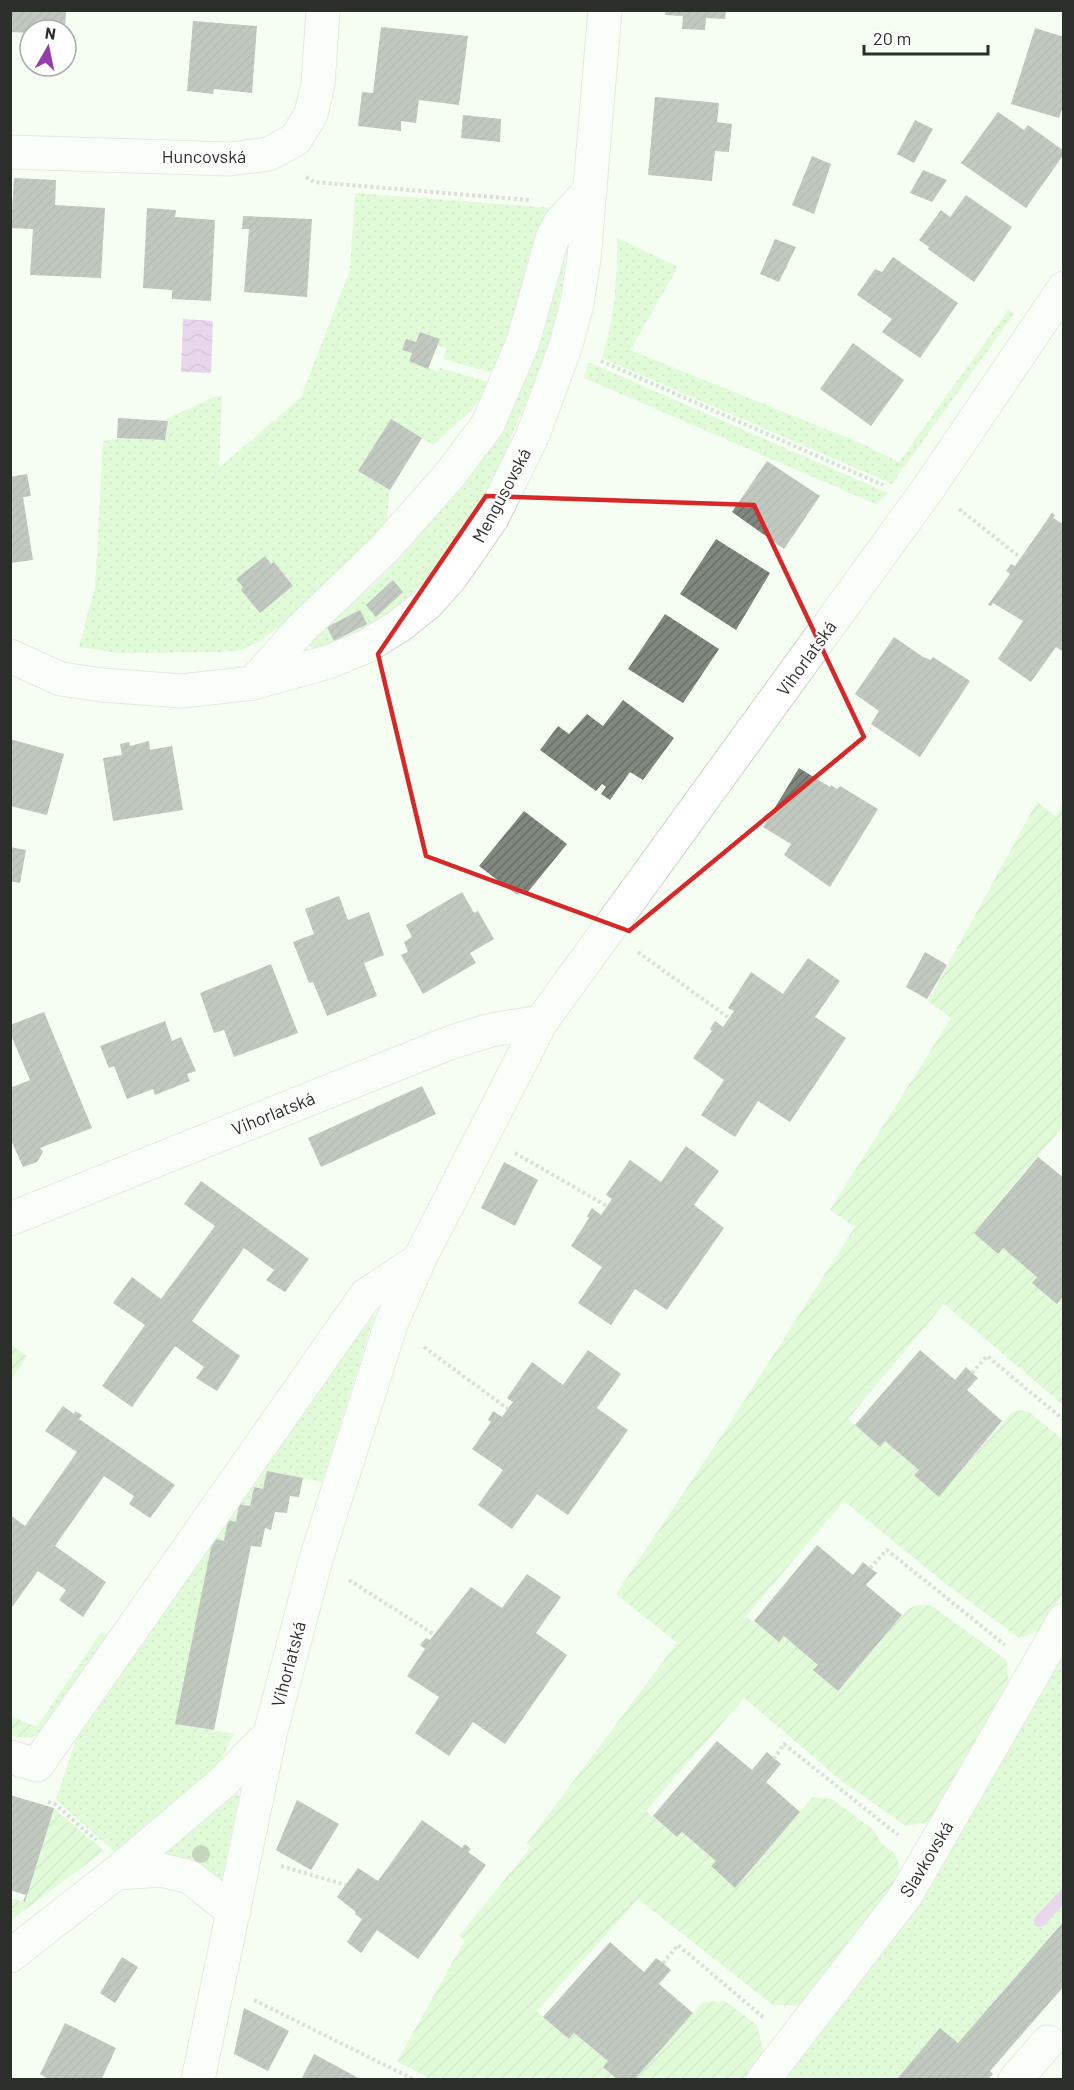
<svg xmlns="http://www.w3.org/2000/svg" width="1074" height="2090" viewBox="0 0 1074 2090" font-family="Barlow,sans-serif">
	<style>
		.grass { fill: url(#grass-dots) }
		.garden { fill: url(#garden-furrows) }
		.water { fill: url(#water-waves) }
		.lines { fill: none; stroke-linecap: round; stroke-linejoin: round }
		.stream { stroke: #d8a7e5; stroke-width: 12 }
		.building { fill: url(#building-hatch) }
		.minor-casing { stroke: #ccd4c9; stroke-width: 35 }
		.path { stroke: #b7bdb5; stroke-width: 4; stroke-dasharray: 3 3; stroke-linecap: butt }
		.minor { stroke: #fff; stroke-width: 33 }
		.tree { fill: #89a47d }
		.marked { fill: none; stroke: #d62828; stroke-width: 4.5; stroke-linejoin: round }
		.labels { text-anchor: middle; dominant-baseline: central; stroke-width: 4.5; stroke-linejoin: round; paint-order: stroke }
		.street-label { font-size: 18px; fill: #2b2e2a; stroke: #fff }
	</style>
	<defs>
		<pattern id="grass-dots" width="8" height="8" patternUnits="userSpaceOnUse" patternTransform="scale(1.5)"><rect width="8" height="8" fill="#c8f7b6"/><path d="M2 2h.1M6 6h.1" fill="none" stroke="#acd49d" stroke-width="1.8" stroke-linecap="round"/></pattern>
		<pattern id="garden-furrows" width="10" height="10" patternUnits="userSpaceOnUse" patternTransform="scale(1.5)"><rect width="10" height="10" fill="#c8f7b6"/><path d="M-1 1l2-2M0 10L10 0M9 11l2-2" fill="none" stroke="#acd49d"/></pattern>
		<pattern id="water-waves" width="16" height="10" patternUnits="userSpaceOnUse" patternTransform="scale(1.5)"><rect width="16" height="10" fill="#d8a7e5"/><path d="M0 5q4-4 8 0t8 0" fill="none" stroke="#af88ba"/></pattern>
		<pattern id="building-hatch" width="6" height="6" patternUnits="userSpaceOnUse" patternTransform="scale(1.5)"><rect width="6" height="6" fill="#80877e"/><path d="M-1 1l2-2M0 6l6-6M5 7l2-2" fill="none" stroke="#696f67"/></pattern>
	</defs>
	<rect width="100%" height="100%" fill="#f6fef4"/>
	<!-- grass -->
	<g class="grass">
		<polygon points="355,193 554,208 497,374 443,359 447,349 437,345 439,339 420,332 416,342 406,339 402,349 412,353 409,361 438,372 440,368 492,383 472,410 433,445 391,419 358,471 390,490 385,532 282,625 255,644 241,650 224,652 118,653 79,647 95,587 103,441 124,438 165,440 168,421 164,420 214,397 222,396 219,468 301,397 350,270"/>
		<path d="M617,238L678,267L630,350L858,442L899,462L1008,310L1014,314L892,484L602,358C615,317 617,280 617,238Z"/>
		<path d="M560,251L566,252C564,270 562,289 558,306C550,345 535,382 519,418C510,439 503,461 492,481C465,534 428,586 379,622C360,636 335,643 313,651L307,642L375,583L416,538Z"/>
		<polygon points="588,362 888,493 877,504 873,503 584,378"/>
		<polygon points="373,1311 375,1314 322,1482 267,1471 263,1489 254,1487 250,1506 239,1504 236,1522 228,1520 224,1541 214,1538 176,1724 234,1734 217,1767 117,1854 56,1800 80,1727"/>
		<polygon points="102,1631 111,1637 40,1734 29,1738"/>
		<polygon points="1063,1652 1063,1921 958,2043 940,2029 896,2079 778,2080"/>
		<polygon points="234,1793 238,1793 239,1797 221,1883 149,1854"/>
	</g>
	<!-- garden -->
	<g class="garden">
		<path d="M1037,802L1055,816L1063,804V1126L974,1232L998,1254L1003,1248L1063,1296V1405L944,1304L848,1419L880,1447L885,1441L919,1470L914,1475L939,1496L1012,1412L1021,1410L1029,1412L1063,1440V1593L1043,1629L1019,1638L946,1584L844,1501L746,1616L778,1641L784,1636L818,1665L814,1671L838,1691L902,1615C912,1605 918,1603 932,1606L1006,1660L1009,1689L933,1821L906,1826L843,1782L744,1698L646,1811L677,1837L682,1832L716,1861L711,1867L735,1888L813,1797L832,1799L875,1831L880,1842L894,1853L898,1861L900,1880L802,2006L773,2005L638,1899L537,2011L569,2039L574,2033L608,2061L603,2067L618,2079H430L397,2061L465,1940L459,1936L531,1847L527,1843L677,1643L616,1594L728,1426L855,1227L830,1210L951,1018L928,1001Z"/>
		<polygon points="11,1345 27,1356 11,1380"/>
		<polygon points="10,1716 37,1727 29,1738 11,1736"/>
		<polygon points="54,1808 104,1851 11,1920 10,1898 25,1902"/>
		<polygon points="725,2001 757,2025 764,2054 743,2079 634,2080 703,2002"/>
	</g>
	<!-- water -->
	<polygon class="water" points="183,319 213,321 211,373 181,372"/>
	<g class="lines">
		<!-- stream -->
		<polyline class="stream" points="1040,1921 1064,1895"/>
	</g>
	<!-- building -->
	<g class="building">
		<polygon points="10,10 66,10 65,30 30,30 30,33 10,32"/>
		<polygon points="666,10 726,10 725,19 706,18 705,30 682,29 683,16 665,15"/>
		<polygon points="193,21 257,26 252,93 214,89 213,94 187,91"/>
		<polygon points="381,27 468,36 459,105 419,100 416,123 401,121 401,131 358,126 362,92 373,93"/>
		<polygon points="1035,28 1064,37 1064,103 1059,118 1011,104"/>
		<polygon points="655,97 719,103 717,122 732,124 729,152 715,151 712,181 648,175"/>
		<polygon points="998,112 1024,130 1028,125 1064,151 1064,154 1026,208 961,163"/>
		<polygon points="463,115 501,119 500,142 461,138"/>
		<polygon points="915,120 933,129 914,163 897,154"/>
		<polygon points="812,156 831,164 814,214 792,205"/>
		<polygon points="923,170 947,180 932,202 910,193"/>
		<polygon points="14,178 56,180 55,205 105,208 101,278 30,275 33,229 11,228"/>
		<polygon points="966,195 1012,227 974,282 928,249 929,247 919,240 941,210 950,217"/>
		<polygon points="147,208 176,210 175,217 215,220 211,301 172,299 172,290 143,288"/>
		<polygon points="243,216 312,219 307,297 244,292 249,229 242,229"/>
		<polygon points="775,239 796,247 779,282 760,274"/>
		<polygon points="893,257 958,303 920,358 882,332 892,319 857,295 875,269 882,272"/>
		<polygon points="420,332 440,339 428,369 409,361 412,353 402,350 406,339 416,342"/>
		<polygon points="853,343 904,380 871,426 820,389"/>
		<polygon points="118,418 168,421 165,440 117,438"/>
		<polygon points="391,419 422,438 390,490 358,471"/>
		<polygon points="767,461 820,496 784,549 732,512"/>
		<polygon points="27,474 31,496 23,497 33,560 10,563 10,477"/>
		<polygon points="1052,513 1055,515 1053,518 1064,525 1064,652 1056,647 1031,682 998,659 1023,621 993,603 991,606 988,605 1010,574 1006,571 1011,564 1015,566"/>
		<polygon points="716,539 770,573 736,630 680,594"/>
		<polygon points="265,556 271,564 274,562 293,586 260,613 241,590 243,587 236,579"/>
		<polygon points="393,580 403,592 376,617 366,605"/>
		<polygon points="360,610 367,624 334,641 327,627"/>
		<polygon points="665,614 719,649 683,703 628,669"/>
		<polygon points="894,637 923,657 931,660 933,657 970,681 920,757 871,724 879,711 855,694"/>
		<polygon points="623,700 674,738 643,780 630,772 610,800 601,794 606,787 602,784 596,791 540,750 558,726 569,734 587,714 603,726"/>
		<polygon points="10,739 64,754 47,815 10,806"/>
		<polygon points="149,741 150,750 172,746 183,810 113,821 103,758 122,755 120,744 129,742 130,746"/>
		<polygon points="799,768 830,787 831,785 837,789 840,786 878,809 830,887 784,855 791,844 763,827"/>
		<polygon points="524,811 567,844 527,893 523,889 517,895 479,866"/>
		<polygon points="10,847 26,850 20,883 10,881"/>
		<polygon points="462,892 474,913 478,911 494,939 470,953 476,963 423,994 401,955 408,952 404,942 412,937 406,925"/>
		<polygon points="339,896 348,920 369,912 384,955 364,963 377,996 327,1016 313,982 309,983 293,942 314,934 305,909"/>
		<polygon points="925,952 947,965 927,999 906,987"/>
		<polygon points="808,958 840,981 815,1017 846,1038 790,1122 758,1101 735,1137 701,1115 724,1080 693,1058 712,1031 710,1029 715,1021 723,1027 734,1011 728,1008 751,972 783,994"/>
		<polygon points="271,964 298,1033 234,1057 224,1030 214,1033 200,993"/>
		<polygon points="44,1012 92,1128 40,1148 43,1152 37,1162 23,1167 10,1138 10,1088 30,1080 10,1033 10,1025"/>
		<polygon points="165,1021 172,1041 181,1037 196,1071 187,1074 190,1081 155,1095 153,1089 127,1099 114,1066 109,1068 100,1046"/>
		<polygon points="422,1086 436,1114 321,1167 308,1138"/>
		<polygon points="686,1146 719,1171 694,1205 724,1228 667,1310 635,1289 611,1325 578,1303 602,1267 571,1246 589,1218 587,1216 592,1208 601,1215 612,1199 606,1195 630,1160 661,1182"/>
		<polygon points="1038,1157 1064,1178 1064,1296 1057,1304 1032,1283 1037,1277 1003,1248 998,1254 974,1233"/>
		<polygon points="504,1162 538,1180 515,1226 481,1208"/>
		<polygon points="201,1181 309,1259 285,1292 266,1280 274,1270 244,1248 192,1321 240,1356 217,1391 196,1378 204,1367 175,1346 132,1407 102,1386 145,1325 113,1303 132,1277 161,1299 215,1226 184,1204"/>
		<polygon points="588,1350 621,1374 597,1408 628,1430 568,1515 537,1494 512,1529 478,1505 503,1470 472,1449 491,1422 488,1420 493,1411 502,1417 513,1402 507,1398 532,1362 563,1385"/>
		<polygon points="920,1350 955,1380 966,1367 972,1373 978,1378 967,1390 1002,1421 939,1497 914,1475 919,1470 885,1441 880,1447 855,1425"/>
		<polygon points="63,1406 74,1414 75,1411 82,1415 79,1419 175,1485 150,1518 129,1504 134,1496 104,1476 55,1546 106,1582 83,1617 59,1600 66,1590 38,1571 10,1610 10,1515 25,1526 77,1452 45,1431"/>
		<polygon points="267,1471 303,1478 299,1497 290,1496 287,1513 275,1512 271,1530 265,1528 261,1547 251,1546 214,1730 175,1724 213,1538 224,1541 228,1520 236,1522 239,1504 250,1506 254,1487 263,1489"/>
		<polygon points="817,1545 853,1575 863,1562 870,1568 877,1573 866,1585 902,1615 838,1691 813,1670 818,1665 784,1636 779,1642 754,1621"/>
		<polygon points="527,1574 561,1597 536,1633 567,1655 505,1744 473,1722 449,1756 415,1733 439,1697 407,1676 425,1649 420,1645 426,1638 430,1640 471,1587 502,1608"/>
		<polygon points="717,1741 752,1770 767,1752 781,1764 766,1782 800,1812 735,1888 711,1866 716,1861 682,1832 677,1837 653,1816"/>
		<polygon points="10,1795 54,1808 25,1902 23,1901 26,1895 10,1890"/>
		<polygon points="297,1800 339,1824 311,1870 276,1850"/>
		<polygon points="422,1820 462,1848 465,1844 471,1849 468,1852 486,1865 418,1959 377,1930 361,1953 347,1942 362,1919 355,1914 356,1912 337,1897 358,1868 378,1881"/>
		<polygon points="1064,1921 1064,1986 990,2071 993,2074 988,2080 896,2080 940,2028 958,2043"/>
		<polygon points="610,1942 644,1972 656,1958 663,1963 671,1970 659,1984 693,2013 634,2080 618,2080 603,2067 608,2061 574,2033 569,2039 543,2017"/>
		<polygon points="122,1957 138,1967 115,2003 100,1993"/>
		<polygon points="244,2008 289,2031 268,2071 234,2054"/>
		<polygon points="65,2023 116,2048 101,2080 50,2080 40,2074"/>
		<polygon points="314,2054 362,2080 301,2080"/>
	</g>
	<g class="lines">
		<!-- minor casing -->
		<g class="minor-casing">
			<g id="minor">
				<polyline points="10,152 230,159 269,154 296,139 311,114 318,84 323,10"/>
				<polyline points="10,656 61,679 102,685 182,691 253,683 328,662 367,646 399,626 428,603 451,577 492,518 532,437 566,345 577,303 584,258 605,10"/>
				<polyline points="253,683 300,630 385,548 449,476 488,424 523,342 552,239 560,223 590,190"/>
				<polyline points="10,1219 452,1042 491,1030 541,1022"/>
				<polyline points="10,1757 37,1765 366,1295 419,1260 541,1022 930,486 1064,288"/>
				<polyline points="116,1873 222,1783 270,1734"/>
				<polyline points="10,1956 116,1873 161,1870 190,1877 234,1912"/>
				<polyline points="198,2080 270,1734 316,1559 391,1324 419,1260"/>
				<polyline points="763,2080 906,1895 1064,1620"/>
				<polyline points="1015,2080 1048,2042"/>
			</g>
		</g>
		<!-- path -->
		<g class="path">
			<polyline points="306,177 314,182 530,200"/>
			<polyline points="601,361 883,485"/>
			<polyline points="959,509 1021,558"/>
			<polyline points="638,952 729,1018"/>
			<polyline points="515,1153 607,1206"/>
			<polyline points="424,1347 508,1409"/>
			<polyline points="972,1373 987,1356 1064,1420"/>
			<polyline points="870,1568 887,1550 1005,1645"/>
			<polyline points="349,1580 435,1635"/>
			<polyline points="774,1759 784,1744 898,1835"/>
			<polyline points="48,1802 55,1804 96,1840"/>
			<polyline points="281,1866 346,1885"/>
			<polyline points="663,1963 678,1945 763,2017"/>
			<polyline points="254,2000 415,2080"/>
		</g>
		<!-- minor -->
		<use href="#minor" class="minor"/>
	</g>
	<!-- trees -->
	<circle class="tree" cx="201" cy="1854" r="9"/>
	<!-- marked area -->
	<path d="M0 0H1074V2090H0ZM486,496L754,505L864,737L629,931L426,856L378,654Z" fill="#f6fef4" fill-opacity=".55" fill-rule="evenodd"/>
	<path class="marked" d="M486,496L754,505L864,737L629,931L426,856L378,654Z"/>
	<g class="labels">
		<!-- street labels -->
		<g class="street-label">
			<text x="204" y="156">Huncovská</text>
			<text transform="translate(501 495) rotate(-62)">Mengusovská</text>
			<text transform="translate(806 658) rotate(-54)">Vihorlatská</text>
			<text transform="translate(273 1113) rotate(-22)">Vihorlatská</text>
			<text transform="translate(288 1664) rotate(-75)">Vihorlatská</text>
			<text transform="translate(926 1859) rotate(-59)">Slavkovská</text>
		</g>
	</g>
	<!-- border -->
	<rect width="1074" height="2090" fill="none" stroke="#2b2e2a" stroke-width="24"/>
	<!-- north arrow -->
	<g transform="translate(48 48) rotate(9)"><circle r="28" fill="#ffffff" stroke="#aaabaa" stroke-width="1.5"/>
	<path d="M0-4.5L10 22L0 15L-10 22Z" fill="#953eaa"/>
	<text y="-9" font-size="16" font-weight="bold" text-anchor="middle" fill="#2b2e2a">N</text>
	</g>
	<!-- scale -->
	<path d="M864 45v9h124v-9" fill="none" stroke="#2b2e2a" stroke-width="3"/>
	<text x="873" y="45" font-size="18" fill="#2b2e2a" stroke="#ffffff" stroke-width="4.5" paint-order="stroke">20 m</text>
</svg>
